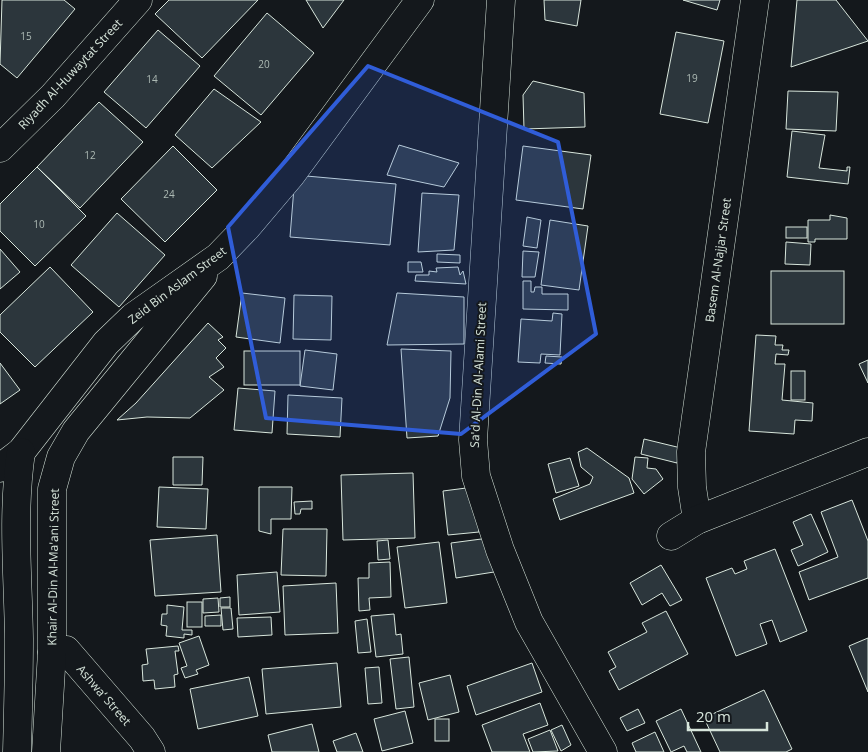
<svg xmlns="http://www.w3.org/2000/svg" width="868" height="752" viewBox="0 0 868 752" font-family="'Open Sans',sans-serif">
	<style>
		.building { fill: #2c363c; stroke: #d8e6dc }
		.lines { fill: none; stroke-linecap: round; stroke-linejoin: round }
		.minor-casing { stroke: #d8e6dc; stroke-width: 29 }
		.minor { stroke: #14181c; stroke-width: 28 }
		.marked { fill: #305dd8; fill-opacity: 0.2; stroke: #305dd8; stroke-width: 4; stroke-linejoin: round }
		.labels { text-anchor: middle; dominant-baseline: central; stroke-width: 4; stroke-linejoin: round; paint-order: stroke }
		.number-label { font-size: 10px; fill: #adbab4 }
		.street-label { font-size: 12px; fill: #d8e6dc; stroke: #14181c }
	</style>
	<rect width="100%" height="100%" fill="#14181c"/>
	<!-- building -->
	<g class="building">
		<polygon points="2,0 64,0 75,9 17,78 0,64"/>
		<polygon points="169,0 258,0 202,58 155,14"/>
		<polygon points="306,0 344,0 323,28"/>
		<polygon points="544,0 581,0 577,26 545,20"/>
		<polygon points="683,0 720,0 717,10"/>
		<polygon points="797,0 836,0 868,41 791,67"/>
		<polygon points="267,13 314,53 261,115 214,76"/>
		<polygon points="158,30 200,66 146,128 104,92"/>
		<polygon points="676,32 724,41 708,123 660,114"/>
		<polygon points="533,81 584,93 585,127 524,129 523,95"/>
		<polygon points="214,89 261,122 212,168 175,135"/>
		<polygon points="788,91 838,92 836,131 786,129"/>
		<polygon points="99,102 143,142 80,208 37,167"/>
		<polygon points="792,131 825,135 819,168 847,171 847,167 850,167 848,184 787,177"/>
		<polygon points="399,145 459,163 444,187 387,175"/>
		<polygon points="173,146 217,190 165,242 121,199"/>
		<polygon points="523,146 591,155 583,209 516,200"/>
		<polygon points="37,167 86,216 35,266 0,231 0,204"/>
		<polygon points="295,175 396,184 390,245 290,237"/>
		<polygon points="422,193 459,195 454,250 418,252"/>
		<polygon points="117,213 165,255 119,307 71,265"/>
		<polygon points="830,215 847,218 847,239 815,239 815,242 808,242 808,220 830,220"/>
		<polygon points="527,217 541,220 537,248 523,246"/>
		<polygon points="550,220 588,226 579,290 541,285"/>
		<rect x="786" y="227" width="21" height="11"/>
		<polygon points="786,242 811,244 810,265 785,264"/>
		<polygon points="0,249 20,272 0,289"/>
		<polygon points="523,251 539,252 535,277 522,277"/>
		<polygon points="437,254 460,255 460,263 437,262"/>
		<polygon points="408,262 421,262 423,272 408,272"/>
		<polygon points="50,267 93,312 35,367 0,332 0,315"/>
		<polygon points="458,267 460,275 463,271 466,284 415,281 416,275 429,275 429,271 437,272 436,268"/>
		<rect x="771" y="271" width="73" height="53"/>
		<polygon points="523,281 531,281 531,292 534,292 535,287 542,287 542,294 568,294 568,310 523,309"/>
		<polygon points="242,293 285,298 280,343 236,337"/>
		<polygon points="397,293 464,297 464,344 387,345"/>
		<polygon points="294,295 332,296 331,340 293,339"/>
		<polygon points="553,313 562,314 560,355 541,354 540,363 518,362 521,319 552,321"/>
		<polygon points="208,323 223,337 218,340 226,348 216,358 224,367 209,377 224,390 190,418 147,417 117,420 136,403"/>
		<polygon points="756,335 776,336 775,345 783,345 782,350 789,350 788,355 776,354 775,364 785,364 782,400 813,403 812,421 795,420 794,434 749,431"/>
		<polygon points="401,349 451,351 450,398 438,436 407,438"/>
		<polygon points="305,350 337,354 333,390 300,386"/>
		<rect x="244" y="351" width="56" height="34"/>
		<polygon points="546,356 562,357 561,364 545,363"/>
		<polygon points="868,360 868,383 859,364"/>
		<polygon points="0,363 20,390 0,404"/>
		<rect x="791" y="371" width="14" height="29"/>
		<polygon points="238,388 275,391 272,433 234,430"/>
		<polygon points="288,395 342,398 340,437 287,434"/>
		<polygon points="644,439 681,448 677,463 641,454"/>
		<polygon points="587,448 629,478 634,493 560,520 553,499 590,484 593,477 581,467 578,452"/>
		<polygon points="173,457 203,457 202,485 173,485"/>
		<polygon points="635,457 648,458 647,468 656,469 663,479 644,494 632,479"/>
		<polygon points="570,458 579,486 556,493 548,464"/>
		<polygon points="413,473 415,538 343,540 341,475"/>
		<polygon points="159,487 208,489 206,529 157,527"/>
		<polygon points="259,487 292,487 291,519 271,519 271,534 259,531"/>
		<polygon points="474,487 479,532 448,535 443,491"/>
		<polygon points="852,500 868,541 868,578 809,600 799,572 838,557 821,512"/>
		<polygon points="312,501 312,509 301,509 300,514 295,514 294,502"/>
		<polygon points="811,514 828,552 798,566 791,550 803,545 793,522"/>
		<polygon points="283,529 327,529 326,576 281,575"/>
		<polygon points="217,535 221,592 155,596 150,540"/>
		<polygon points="489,538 494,572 456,578 451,543"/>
		<polygon points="388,540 390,559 378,560 377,541"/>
		<polygon points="439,542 447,603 405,608 397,547"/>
		<polygon points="775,549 807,631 780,642 772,620 760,624 767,644 736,656 706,578 732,568 735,574 747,569 744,561"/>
		<polygon points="390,562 391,597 369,598 370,610 359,611 358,578 369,578 369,563"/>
		<polygon points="661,565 682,600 670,606 662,593 642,605 630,583"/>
		<polygon points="277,572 280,612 239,615 237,575"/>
		<polygon points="336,583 338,633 285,635 283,586"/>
		<polygon points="230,597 230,607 220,607 220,598"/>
		<polygon points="218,598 219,612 203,613 203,599"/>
		<rect x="187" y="602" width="15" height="25"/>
		<polygon points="167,605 184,607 182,630 192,630 192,635 184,634 184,638 166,636 167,626 161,625 162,614 167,614"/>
		<polygon points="221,608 231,608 233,629 223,630"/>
		<polygon points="666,611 688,654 619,690 609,671 616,667 608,652 647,632 642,623"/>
		<polygon points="394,614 396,635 401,634 403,654 376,657 371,616"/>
		<polygon points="221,615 221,626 205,626 205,616"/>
		<polygon points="271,617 272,635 238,637 237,618"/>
		<polygon points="367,619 371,652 358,653 355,621"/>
		<polygon points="199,636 209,665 196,670 198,674 185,678 181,668 187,666 179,643"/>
		<polygon points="868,638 868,692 849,646"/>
		<polygon points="178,646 179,651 175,651 178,674 174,675 175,687 155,689 154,680 143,681 142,665 148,664 146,649"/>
		<polygon points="409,657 414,707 396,709 390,659"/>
		<polygon points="337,663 341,707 266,714 262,669"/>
		<polygon points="532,663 542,692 476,715 467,686"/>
		<polygon points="379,667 382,703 368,704 365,668"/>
		<polygon points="450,675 459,712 428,720 419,683"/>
		<polygon points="249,677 258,716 198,729 190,689"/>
		<polygon points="764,690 792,749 786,752 720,752 704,718"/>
		<polygon points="540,703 548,725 523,734 530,752 492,752 482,725"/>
		<polygon points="638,709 645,723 627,731 620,718"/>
		<polygon points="681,709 701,752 687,752 684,746 671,752 656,721"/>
		<polygon points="405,711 413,743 382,751 374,719"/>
		<rect x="435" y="719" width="14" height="22"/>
		<polygon points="312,724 319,752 272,752 268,735"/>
		<polygon points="562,725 571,745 561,751 551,730"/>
		<polygon points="550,730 558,751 533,752 528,739"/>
		<polygon points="655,732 664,752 636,752 632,743"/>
		<polygon points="356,733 363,752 337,752 333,741"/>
	</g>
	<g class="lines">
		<!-- minor casing -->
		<g class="minor-casing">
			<g id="minor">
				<polyline points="501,0 473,440 476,476 500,550 529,622 603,752"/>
				<polyline points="0,148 53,96 138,0"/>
				<polyline points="0,468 21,452 106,343 133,317 218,257 247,227 291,175 420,0"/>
				<polyline points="697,520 692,487 691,452 755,0"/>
				<polyline points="671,536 697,520 868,452"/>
				<polyline points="52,652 66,650 142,738 151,752"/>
				<path d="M17,752C18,714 19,676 19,638C18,575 12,514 21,452"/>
				<polyline points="46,752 52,652 52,489 61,457 76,431 203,276"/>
			</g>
		</g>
		<!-- minor -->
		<use href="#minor" class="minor"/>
	</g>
	<!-- marked area -->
	<path class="marked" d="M368,66L558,142L596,334L461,434L266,418L228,227Z"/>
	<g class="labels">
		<!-- number labels -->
		<g class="number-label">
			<text x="26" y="36">15</text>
			<text x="264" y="64">20</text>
			<text x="692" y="78">19</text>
			<text x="152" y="79">14</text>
			<text x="90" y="155">12</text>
			<text x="169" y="194">24</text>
			<text x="39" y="224">10</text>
		</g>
		<!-- street labels -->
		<g class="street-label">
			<text transform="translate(70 74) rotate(-47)">Riyadh Al-Huwaytat Street</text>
			<text transform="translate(718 260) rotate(-82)">Basem Al-Najjar Street</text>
			<text transform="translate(177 285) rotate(-37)">Zeid Bin Aslam Street</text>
			<text transform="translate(478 375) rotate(-87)">Sa'd Al-Din Al-Alami Street</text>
			<text transform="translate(53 567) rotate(-89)">Khair Al-Din Al-Ma'ani Street</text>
			<text transform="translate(104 695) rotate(49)">Ashwa‘ Street</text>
		</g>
	</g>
	<!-- scale -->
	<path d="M688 722v8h79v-8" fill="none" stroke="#d8e6dc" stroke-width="2.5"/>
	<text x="696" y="722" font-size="15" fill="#d8e6dc" stroke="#14181c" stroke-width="4" paint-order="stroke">20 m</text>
</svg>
